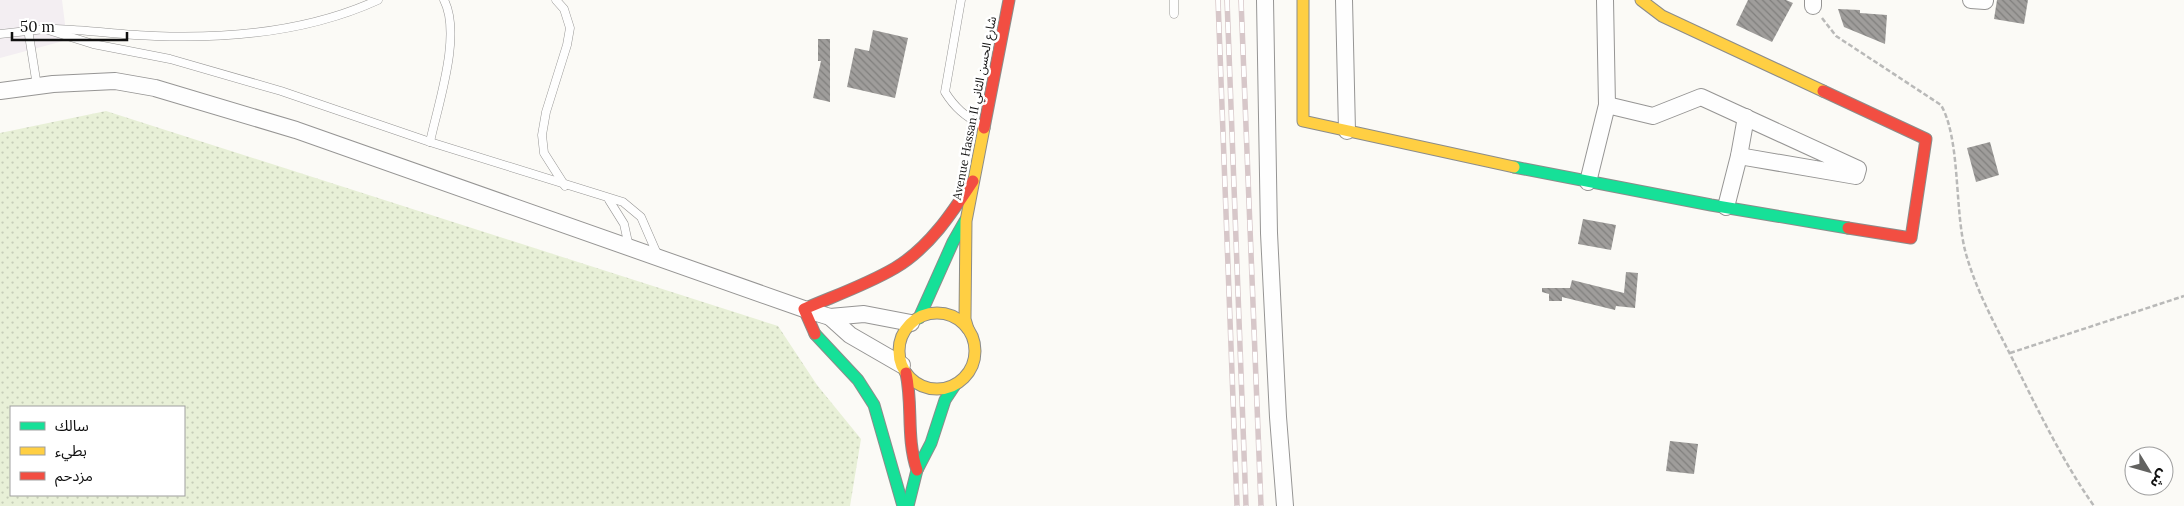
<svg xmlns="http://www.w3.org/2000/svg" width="2184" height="506" viewBox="0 0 2184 506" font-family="Lora,'Noto Sans Arabic',serif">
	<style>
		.industrial { fill: #f3eef2 }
		.grass { fill: url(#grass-dots); fill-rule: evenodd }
		.building { fill: url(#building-back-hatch) }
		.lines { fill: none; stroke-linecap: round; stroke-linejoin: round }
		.lane-casing { stroke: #969594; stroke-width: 9 }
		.street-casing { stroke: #969594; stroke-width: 18 }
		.fast-casing { stroke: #8c8c8a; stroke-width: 13 }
		.slow-casing { stroke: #8c8c8a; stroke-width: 13 }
		.jam-casing { stroke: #8c8c8a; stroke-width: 13 }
		.path { stroke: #b9b9b8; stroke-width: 2.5; stroke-dasharray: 5 2.5; stroke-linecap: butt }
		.lane { stroke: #fefefe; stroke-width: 8 }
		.street { stroke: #fefefe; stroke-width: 16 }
		.fast { stroke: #16e098; stroke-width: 11 }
		.slow { stroke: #ffcf43; stroke-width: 11 }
		.jam { stroke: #f24e42; stroke-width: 11 }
		.rail-casing { stroke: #d7c7c9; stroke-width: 5.5 }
		.rail { stroke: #fff; stroke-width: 4; stroke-dasharray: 11; stroke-linecap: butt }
		.labels { text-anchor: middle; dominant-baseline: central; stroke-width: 5; stroke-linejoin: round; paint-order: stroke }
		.street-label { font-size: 12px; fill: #101010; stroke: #fff }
	</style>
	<defs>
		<pattern id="grass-dots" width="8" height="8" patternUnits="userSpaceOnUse" patternTransform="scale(1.25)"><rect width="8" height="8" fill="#e8f0d7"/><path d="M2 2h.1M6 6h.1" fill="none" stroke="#c6cdb8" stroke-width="1.8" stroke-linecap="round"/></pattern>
		<pattern id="building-back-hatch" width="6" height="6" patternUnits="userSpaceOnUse" patternTransform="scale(1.25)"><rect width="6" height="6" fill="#9f9d9b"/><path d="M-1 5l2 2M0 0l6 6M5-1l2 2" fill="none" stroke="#807f7d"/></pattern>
	</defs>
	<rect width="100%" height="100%" fill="#fbfaf6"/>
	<!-- industrial -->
	<polygon class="industrial" points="0,0 62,0 67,40 0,58"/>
	<!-- grass -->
	<path class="grass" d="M106,111L778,326L817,385L861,439L850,506H0V133ZM11,407H184V495H11Z"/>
	<!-- building -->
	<g class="building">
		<polygon points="1748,0 1786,0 1793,3 1772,42 1736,25"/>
		<polygon points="1997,0 2028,0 2024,24 1994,19"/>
		<polygon points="1838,9 1860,10 1860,13 1887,15 1885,44 1844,27"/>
		<polygon points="873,30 908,38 895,98 847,87 855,48 869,51"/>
		<polygon points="818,39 830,39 830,102 813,98 821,61 818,61"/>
		<polygon points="1990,142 1999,175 1976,182 1967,148"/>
		<polygon points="1583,219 1616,225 1611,250 1578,244"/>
		<polygon points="1626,272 1638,273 1635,308 1616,306 1615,310 1562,297 1562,301 1549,301 1549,294 1542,292 1542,288 1570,288 1572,280 1624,293"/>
		<polygon points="1670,441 1698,444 1694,474 1666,471"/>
	</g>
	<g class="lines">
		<!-- lane casing -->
		<g class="lane-casing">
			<g id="lane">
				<polyline points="556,0 564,9 570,28 567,45 546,112 542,135 544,153 565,186"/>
				<path d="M961,0L945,92C955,108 965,116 981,125"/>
				<polyline points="1174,0 1174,14"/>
				<polyline points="28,29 37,86"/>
				<path d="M56,29C89,30 122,35 155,36C231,39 308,32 378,0"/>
				<polyline points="0,34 45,29 93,44 170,59 281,91 430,142 623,202 641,217 658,256"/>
				<path d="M430,142C438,104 462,35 444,0"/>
				<polyline points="609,200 624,224 629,247"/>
			</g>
		</g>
		<!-- street casing -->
		<g class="street-casing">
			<g id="street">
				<polyline points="1265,0 1269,233 1278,417 1285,506"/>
				<polyline points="1344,0 1347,131"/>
				<polyline points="1813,0 1813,6"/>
				<polyline points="1971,0 1985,1"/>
				<polyline points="0,91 53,84 115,81 155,88 296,130 804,309 830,317 864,314 911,323"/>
				<polyline points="1607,105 1653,116 1701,97 1858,169 1856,176 1739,156"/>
				<polyline points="1588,182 1607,105 1605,0"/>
				<polyline points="1726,207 1739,156 1746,117"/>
				<polyline points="830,317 850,335 902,365"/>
			</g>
		</g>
		<!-- fast casing -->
		<g class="fast-casing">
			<g id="fast">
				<polyline points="1514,167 1711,205 1848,228"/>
				<polyline points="919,318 953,242 965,221"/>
				<polyline points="815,334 858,380 874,405 903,506"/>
				<polyline points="908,506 917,470 931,443 945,400 955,385"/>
			</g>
		</g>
		<!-- slow casing -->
		<g class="slow-casing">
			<g id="slow">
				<polyline points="1303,0 1303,121 1514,167"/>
				<polyline points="1641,0 1662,16 1823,91"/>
				<circle cx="937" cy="351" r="38"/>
				<polyline points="968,329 965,319 966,221 984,128"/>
			</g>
		</g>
		<!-- jam casing -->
		<g class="jam-casing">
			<g id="jam">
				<polyline points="1823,91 1926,139 1911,238 1848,228"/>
				<polyline points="984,128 1009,0"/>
				<path d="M815,334L804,309C834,296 866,285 895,268C929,248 952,213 973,181"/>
				<path d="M906,373C913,405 906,438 917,470"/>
			</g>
		</g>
		<!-- path -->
		<g class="path">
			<path d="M1822,18L1836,36L1941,105C1961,140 1954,211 1966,254C1977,293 1997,328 2015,364C2039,412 2063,462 2094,506"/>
			<polyline points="2010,353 2184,296"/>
		</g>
		<!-- lane -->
		<use href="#lane" class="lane"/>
		<!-- street -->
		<use href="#street" class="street"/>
		<!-- fast -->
		<use href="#fast" class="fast"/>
		<!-- slow -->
		<use href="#slow" class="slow"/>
		<!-- jam -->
		<use href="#jam" class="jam"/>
		<!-- rail casing -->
		<g class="rail-casing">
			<g id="rail">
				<polyline points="1218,0 1237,506"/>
				<polyline points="1227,0 1246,506"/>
				<polyline points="1241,0 1261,506"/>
			</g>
		</g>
		<!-- rail -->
		<use href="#rail" class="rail"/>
	</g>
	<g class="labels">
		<!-- street labels -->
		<g class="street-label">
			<text transform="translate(974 108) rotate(-79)">Avenue Hassan II شارع الحسن الثاني</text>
		</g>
	</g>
	<!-- legend -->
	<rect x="10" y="406" width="175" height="90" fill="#ffffff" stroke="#9f9f9f"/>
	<rect x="20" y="422" width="25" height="8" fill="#16e098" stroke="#9f9f9f"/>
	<text x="55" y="431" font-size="15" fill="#101010">سالك</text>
	<rect x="20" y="447" width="25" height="8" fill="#ffcf43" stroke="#9f9f9f"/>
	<text x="55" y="456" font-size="15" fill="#101010">بطيء</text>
	<rect x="20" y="472" width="25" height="8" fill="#f24e42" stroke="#9f9f9f"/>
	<text x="55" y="481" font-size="15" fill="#101010">مزدحم</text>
	<!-- north arrow -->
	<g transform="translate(2149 471) rotate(127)"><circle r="24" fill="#ffffff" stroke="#9f9f9f"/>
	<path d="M0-4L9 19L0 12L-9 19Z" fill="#626260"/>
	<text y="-8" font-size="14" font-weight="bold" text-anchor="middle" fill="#101010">ش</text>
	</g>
	<!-- scale -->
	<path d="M12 32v8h115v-8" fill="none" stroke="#101010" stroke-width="2.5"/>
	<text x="20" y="32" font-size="15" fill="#101010" stroke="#ffffff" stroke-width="4" paint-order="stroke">50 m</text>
</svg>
